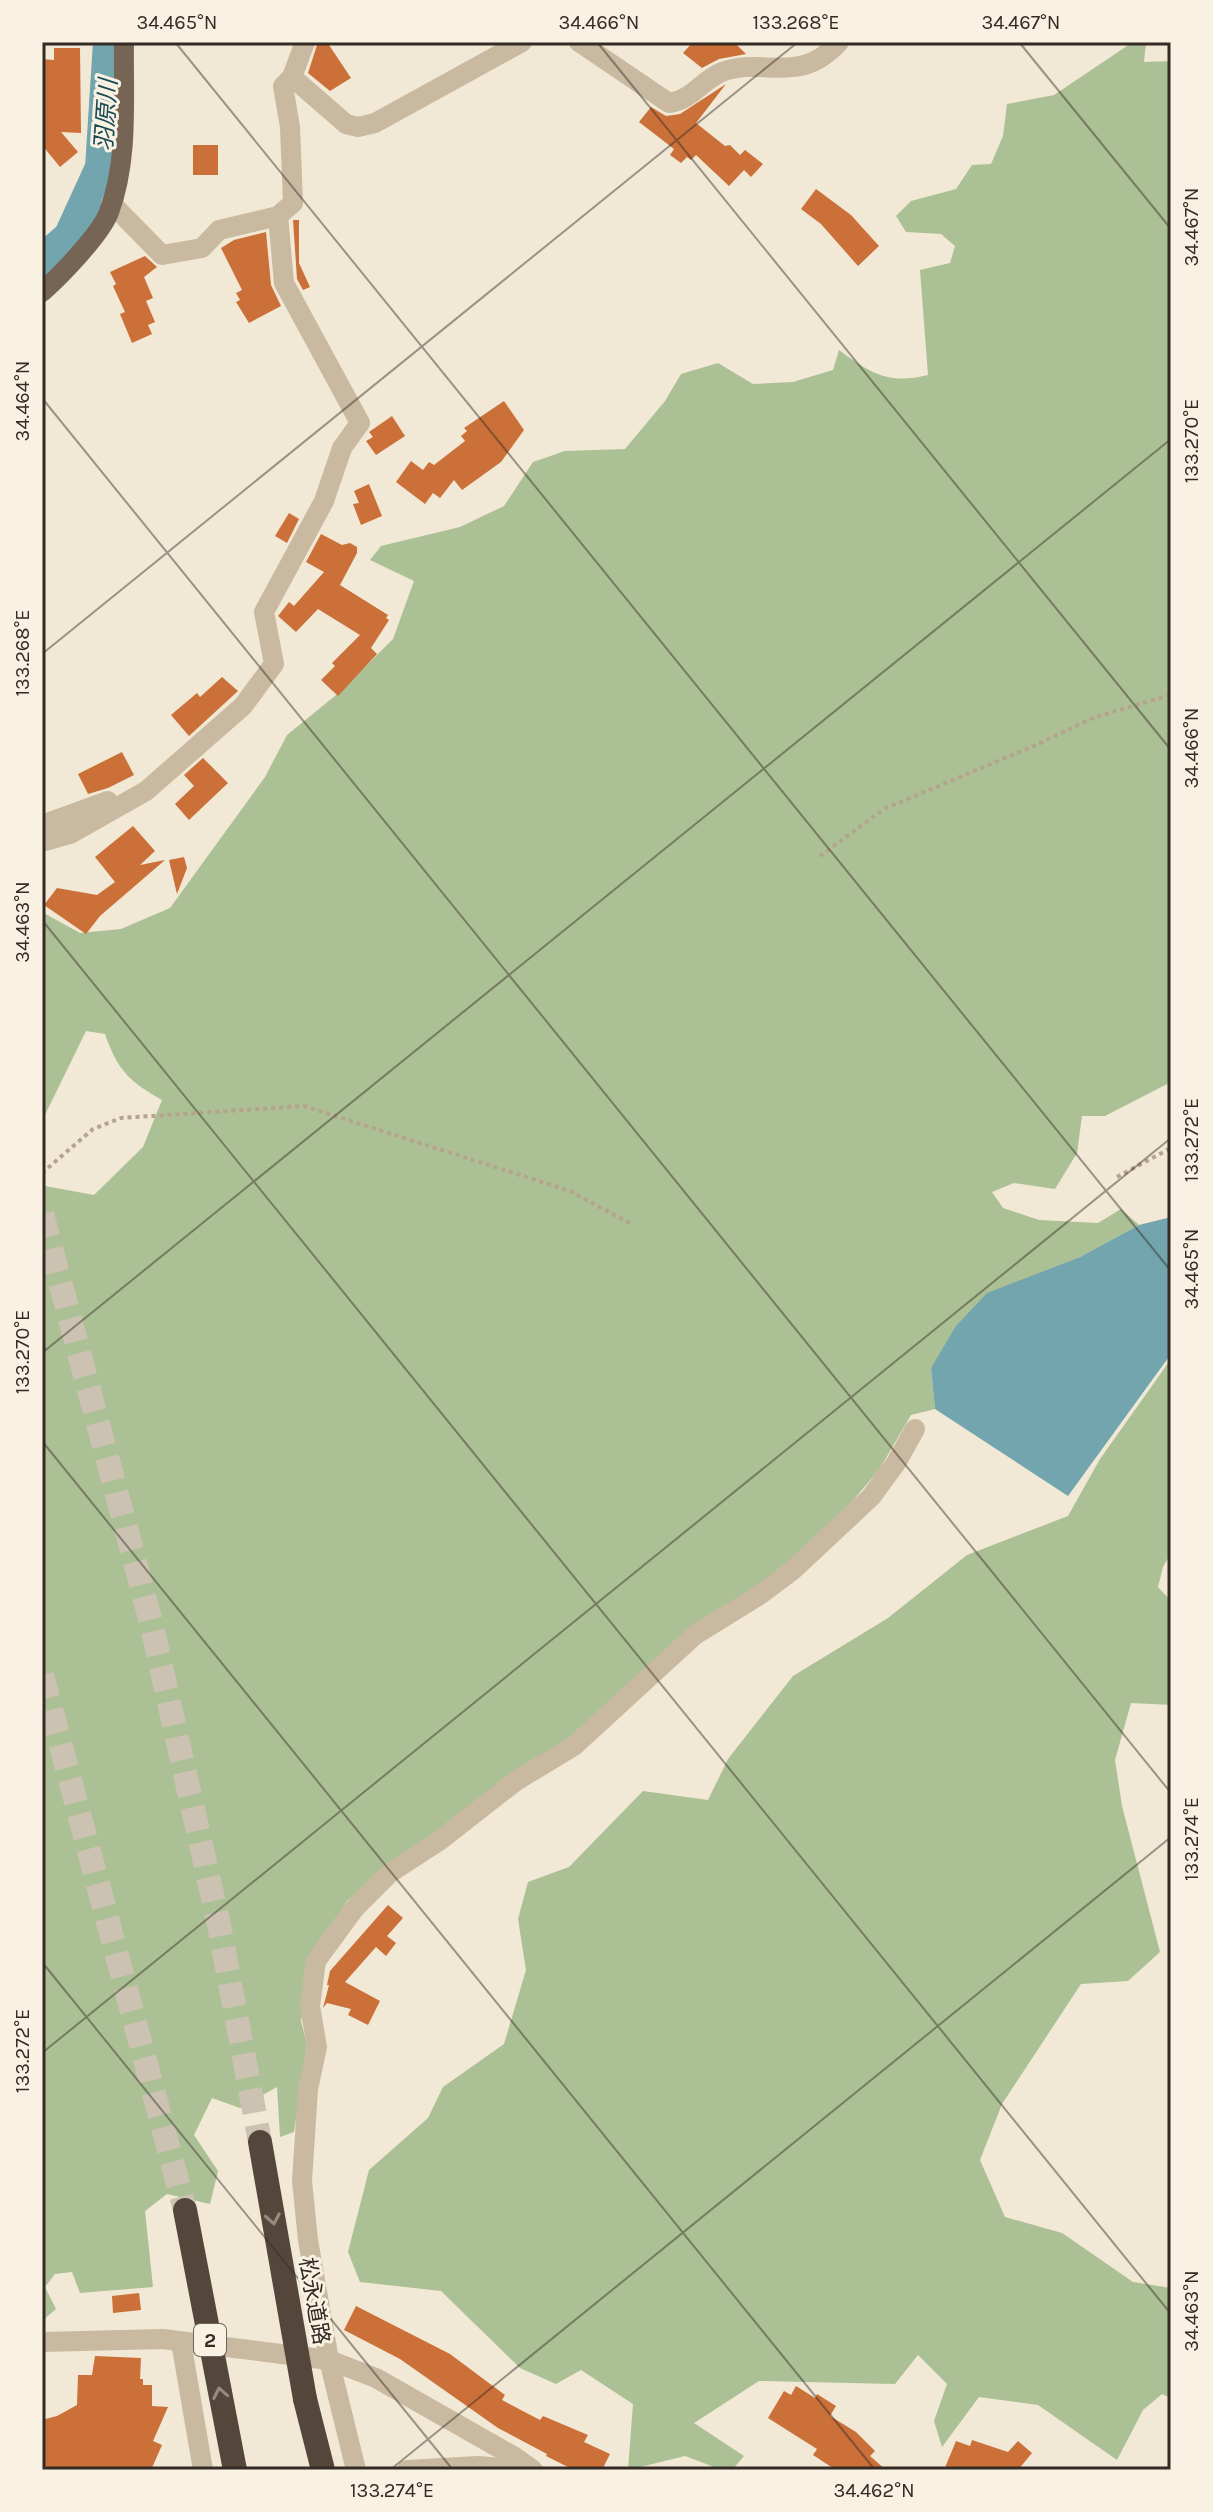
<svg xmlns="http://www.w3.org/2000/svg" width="1213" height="2512" viewBox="0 0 1213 2512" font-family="Karla,'Noto Sans JP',sans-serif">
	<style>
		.green { fill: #acc095 }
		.water { fill: #73a5af }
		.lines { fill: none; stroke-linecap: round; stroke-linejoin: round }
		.river { stroke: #73a5af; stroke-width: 36 }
		.building { fill: #cb7039 }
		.highway-tunnel { stroke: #cbc2b2; stroke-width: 24; stroke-dasharray: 24 12; stroke-linecap: butt }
		.path { stroke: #b5a38b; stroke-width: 4; stroke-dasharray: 4 4; stroke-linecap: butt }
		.minor { stroke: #c9b9a1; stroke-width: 20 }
		.major { stroke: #766454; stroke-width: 20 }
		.highway { stroke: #55463b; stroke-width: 24 }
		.highway-bridge { stroke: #55463b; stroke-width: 24 }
		.oneway { stroke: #978a7d }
		.ticks { fill: none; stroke: #332b24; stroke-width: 2; stroke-opacity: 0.45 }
		.labels { text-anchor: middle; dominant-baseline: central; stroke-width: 6; stroke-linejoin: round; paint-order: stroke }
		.shield { fill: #f9f1e1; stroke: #6e665d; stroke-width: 2 }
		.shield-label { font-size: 20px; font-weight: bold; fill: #332b24 }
		.street-label { font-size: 22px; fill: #332b24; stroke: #f9f1e1 }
		.water-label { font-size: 24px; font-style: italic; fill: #194a56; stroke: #f9f1e1 }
		.neatline { fill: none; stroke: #332b24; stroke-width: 3 }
		.ticks-label { font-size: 20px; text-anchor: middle; fill: #332b24 }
	</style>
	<rect width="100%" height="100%" fill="#f1e8d5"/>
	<!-- green -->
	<g class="green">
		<path d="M1127,42H1146L1144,62L1171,61V1082L1105,1116H1082L1077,1153L1055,1189L1014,1183L992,1192L1003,1208L1039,1220L1098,1223L1121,1209L1139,1225L1078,1258L931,1368L935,1409L911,1415L879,1470L837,1519L789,1567L585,1729L347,1901L318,1946L308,1973L301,2021L307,2044L294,2132L280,2137L277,2087L240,2108L212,2098L194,2135L218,2171L210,2204L167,2194L145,2211L153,2287L80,2293L72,2272L55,2274L45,2287L56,2309L42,2321V1188L45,1186L94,1195L143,1147L162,1100C129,1081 118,1071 105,1034L86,1031L42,1121V912L80,933L121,929L170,908L265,777L287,735L341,691L393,639L414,581L370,560L381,546L460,527L504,506L533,462L565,451L625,449L665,401L681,374L718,363L753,384L793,382L833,370L839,350C870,373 888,385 928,375L920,270L950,263L955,246L941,234L906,232L896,216L911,201L956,189L972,165L991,164L1003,136L1007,104L1054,95L1127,46Z"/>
		<polygon points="1171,1359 1171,1553 1163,1567 1158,1587 1171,1601 1171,1705 1131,1703 1115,1760 1122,1806 1160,1952 1128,1981 1081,1984 1002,2104 980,2160 1005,2217 1062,2233 1133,2282 1171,2288 1171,2398 1162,2394 1143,2410 1117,2460 1038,2405 979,2397 942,2447 934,2421 947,2384 918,2355 895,2384 759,2381 694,2423 744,2456 732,2470 722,2470 685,2456 628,2470 633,2404 581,2370 556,2384 520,2368 441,2291 360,2282 348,2252 369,2170 428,2118 443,2087 504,2044 526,1970 518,1919 528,1882 569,1867 643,1791 708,1800 728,1759 793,1676 888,1618 967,1555 1068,1516 1100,1459"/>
	</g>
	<!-- water -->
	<polygon class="water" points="1171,1217 1171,1354 1068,1496 935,1409 931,1368 956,1326 987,1293 1078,1258 1139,1225"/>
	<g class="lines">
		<!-- river -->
		<polyline class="river" points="42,263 71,238 103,168 111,42"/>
	</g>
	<!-- building -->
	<g class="building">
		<polygon points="318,42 327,42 351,78 330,91 308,73"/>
		<polygon points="693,42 734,42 746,54 719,59 702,68 683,53"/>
		<polygon points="54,48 80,48 81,133 61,132 78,152 60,167 42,145 42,59 54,60"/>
		<polygon points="726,84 696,123 725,146 730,145 740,155 745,150 763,164 751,177 744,170 729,186 696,155 691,160 687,157 681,163 670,155 674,149 639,122 651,107 666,116 680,114"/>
		<rect x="193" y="145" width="25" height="30"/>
		<polygon points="816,189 851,215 879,246 858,266 821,224 801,209"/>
		<polygon points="293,220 299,220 299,263 310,287 303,290 297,279"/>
		<polygon points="266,232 271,285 281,306 249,323 236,302 240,300 236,293 242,290 221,248 234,240"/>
		<polygon points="145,256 157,267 144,277 153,298 146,301 155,322 148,325 152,334 132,343 120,314 125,312 113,286 116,284 110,272"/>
		<polygon points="504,401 524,430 501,462 462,490 454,480 440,498 433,493 425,504 396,482 411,461 423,470 429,462 434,465 465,441 461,436 467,431 464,428"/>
		<polygon points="392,416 405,436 376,455 366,441 373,437 369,432"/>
		<polygon points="369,484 382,516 361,525 353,504 359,503 354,491"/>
		<polygon points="289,513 299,519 287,543 275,536"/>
		<polygon points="321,534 342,545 350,543 357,547 357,553 340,585 388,615 386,618 389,620 371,648 377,654 338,696 321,680 335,666 332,663 360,635 318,609 296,632 278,616 289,602 294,606 324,572 306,562"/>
		<polygon points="222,677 238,691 189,736 171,715 197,693 200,697"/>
		<polygon points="122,752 134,775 108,788 88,794 78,774"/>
		<polygon points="203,758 228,783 189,820 175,804 194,786 184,775"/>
		<polygon points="133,826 155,851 140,865 165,860 100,916 86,934 44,905 57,888 97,895 115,882 95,857"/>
		<polygon points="184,857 187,868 177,894 169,860"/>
		<polygon points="388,1905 403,1918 387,1936 396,1943 386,1956 376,1947 345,1982 380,2001 368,2025 348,2015 351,2009 327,2003 323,2008 329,1985 327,1985 330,1971"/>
		<polygon points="139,2293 141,2310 113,2313 112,2296"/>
		<polygon points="356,2306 450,2354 505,2395 502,2400 540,2420 543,2416 588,2435 584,2442 610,2454 602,2470 574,2470 546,2456 547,2454 498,2428 400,2359 344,2330"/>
		<polygon points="95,2356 141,2358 140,2379 143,2379 143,2385 152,2385 152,2406 168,2407 153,2441 162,2445 151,2470 42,2470 42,2420 57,2416 77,2405 78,2375 92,2375"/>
		<polygon points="796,2386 815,2398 817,2394 836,2406 830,2416 856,2432 875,2451 870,2456 886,2470 836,2470 813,2455 817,2449 768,2418 784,2391 791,2395"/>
		<polygon points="972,2440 1008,2452 1018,2441 1032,2453 1018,2470 944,2470 956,2441 970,2446"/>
	</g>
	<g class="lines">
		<!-- highway-tunnel -->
		<g class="highway-tunnel">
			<polyline points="42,1214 151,1622 219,1925 260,2142"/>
			<polyline points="42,1675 185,2210"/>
		</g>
		<!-- path -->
		<g class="path">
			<polyline points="820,856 884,809 1036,745 1095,717 1171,695"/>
			<polyline points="42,1173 93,1129 121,1118 304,1106 570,1191 631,1224"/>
			<polyline points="1117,1177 1171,1148"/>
		</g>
		<!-- minor -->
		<g class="minor">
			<path d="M579,42L669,103C692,100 702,80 722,72C764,56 798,87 839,42"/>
			<polyline points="292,77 346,124 358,127 375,123 522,42"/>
			<polyline points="111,203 162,255 202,248 219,230 278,216 293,203 290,127 283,86 292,77 305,42"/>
			<polyline points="42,825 108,801"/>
			<polyline points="42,842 70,834 146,791 243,706 274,664 264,612 324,501 342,448 360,423 284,283 278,216"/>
			<polyline points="42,2342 163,2339 329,2360 376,2378 515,2457 533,2470"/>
			<polyline points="181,2342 203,2470"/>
			<polyline points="356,2470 329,2360 308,2240 302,2181 308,2089 317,2047 310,2006 316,1961 354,1909 390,1873 439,1841 516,1781 574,1746 695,1635 761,1594 793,1570 871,1497 896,1463 915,1429"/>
			<polyline points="407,2470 478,2466 526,2470"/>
		</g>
		<!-- major -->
		<path class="major" d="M42,292C60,276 101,234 109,212C129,159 123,98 124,42"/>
		<!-- highway -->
		<polyline class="highway" points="305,2399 323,2470"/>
		<!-- highway-bridge -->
		<g class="highway-bridge">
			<polyline points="260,2142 305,2399"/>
			<polyline points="185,2210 235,2470"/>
		</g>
	</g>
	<!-- one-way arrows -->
	<defs><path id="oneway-chevron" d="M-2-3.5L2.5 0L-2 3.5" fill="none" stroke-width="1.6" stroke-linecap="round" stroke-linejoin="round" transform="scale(2)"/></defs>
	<g class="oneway">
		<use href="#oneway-chevron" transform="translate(273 2219) rotate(80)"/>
		<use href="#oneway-chevron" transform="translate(220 2393) rotate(-101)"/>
	</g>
	<!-- ticks -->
	<path class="ticks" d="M175,42L1171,1271M597,42L1171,750M1019,42L1171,229M42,398L1171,1793M42,654L798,42M42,920L1171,2314M42,1353L1171,439M42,1441L875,2470M42,1962L453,2470M42,2053L1171,1138M390,2470L1171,1837"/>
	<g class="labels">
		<!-- shield labels -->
		<rect class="shield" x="194" y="2324" width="32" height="32" rx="6"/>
		<g class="shield-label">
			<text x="210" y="2340">2</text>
		</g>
		<!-- street labels -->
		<g class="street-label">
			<text transform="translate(314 2301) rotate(80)">松永道路</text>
		</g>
		<!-- water labels -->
		<g class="water-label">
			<text transform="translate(106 115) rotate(-86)">羽原川</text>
		</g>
	</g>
	<!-- border -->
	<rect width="1213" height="2512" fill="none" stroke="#f9f1e1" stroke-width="88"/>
	<rect x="44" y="44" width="1125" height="2424" class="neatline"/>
	<g class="ticks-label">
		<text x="177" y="29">34.465°N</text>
		<text x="599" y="29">34.466°N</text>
		<text x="796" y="29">133.268°E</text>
		<text x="1021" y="29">34.467°N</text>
		<text transform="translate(1191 227) rotate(-90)" y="7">34.467°N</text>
		<text transform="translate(22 401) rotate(-90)" y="7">34.464°N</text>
		<text transform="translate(1191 441) rotate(-90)" y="7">133.270°E</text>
		<text transform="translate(22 653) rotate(-90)" y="7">133.268°E</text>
		<text transform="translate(1191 748) rotate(-90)" y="7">34.466°N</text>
		<text transform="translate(22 922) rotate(-90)" y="7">34.463°N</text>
		<text transform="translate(1191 1140) rotate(-90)" y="7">133.272°E</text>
		<text transform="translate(1191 1269) rotate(-90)" y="7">34.465°N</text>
		<text transform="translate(22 1352) rotate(-90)" y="7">133.270°E</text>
		<text transform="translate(1191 1839) rotate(-90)" y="7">133.274°E</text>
		<text transform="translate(22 2051) rotate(-90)" y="7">133.272°E</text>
		<text transform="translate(1191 2311) rotate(-90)" y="7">34.463°N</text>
		<text x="392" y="2497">133.274°E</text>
		<text x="874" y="2497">34.462°N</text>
	</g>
</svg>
